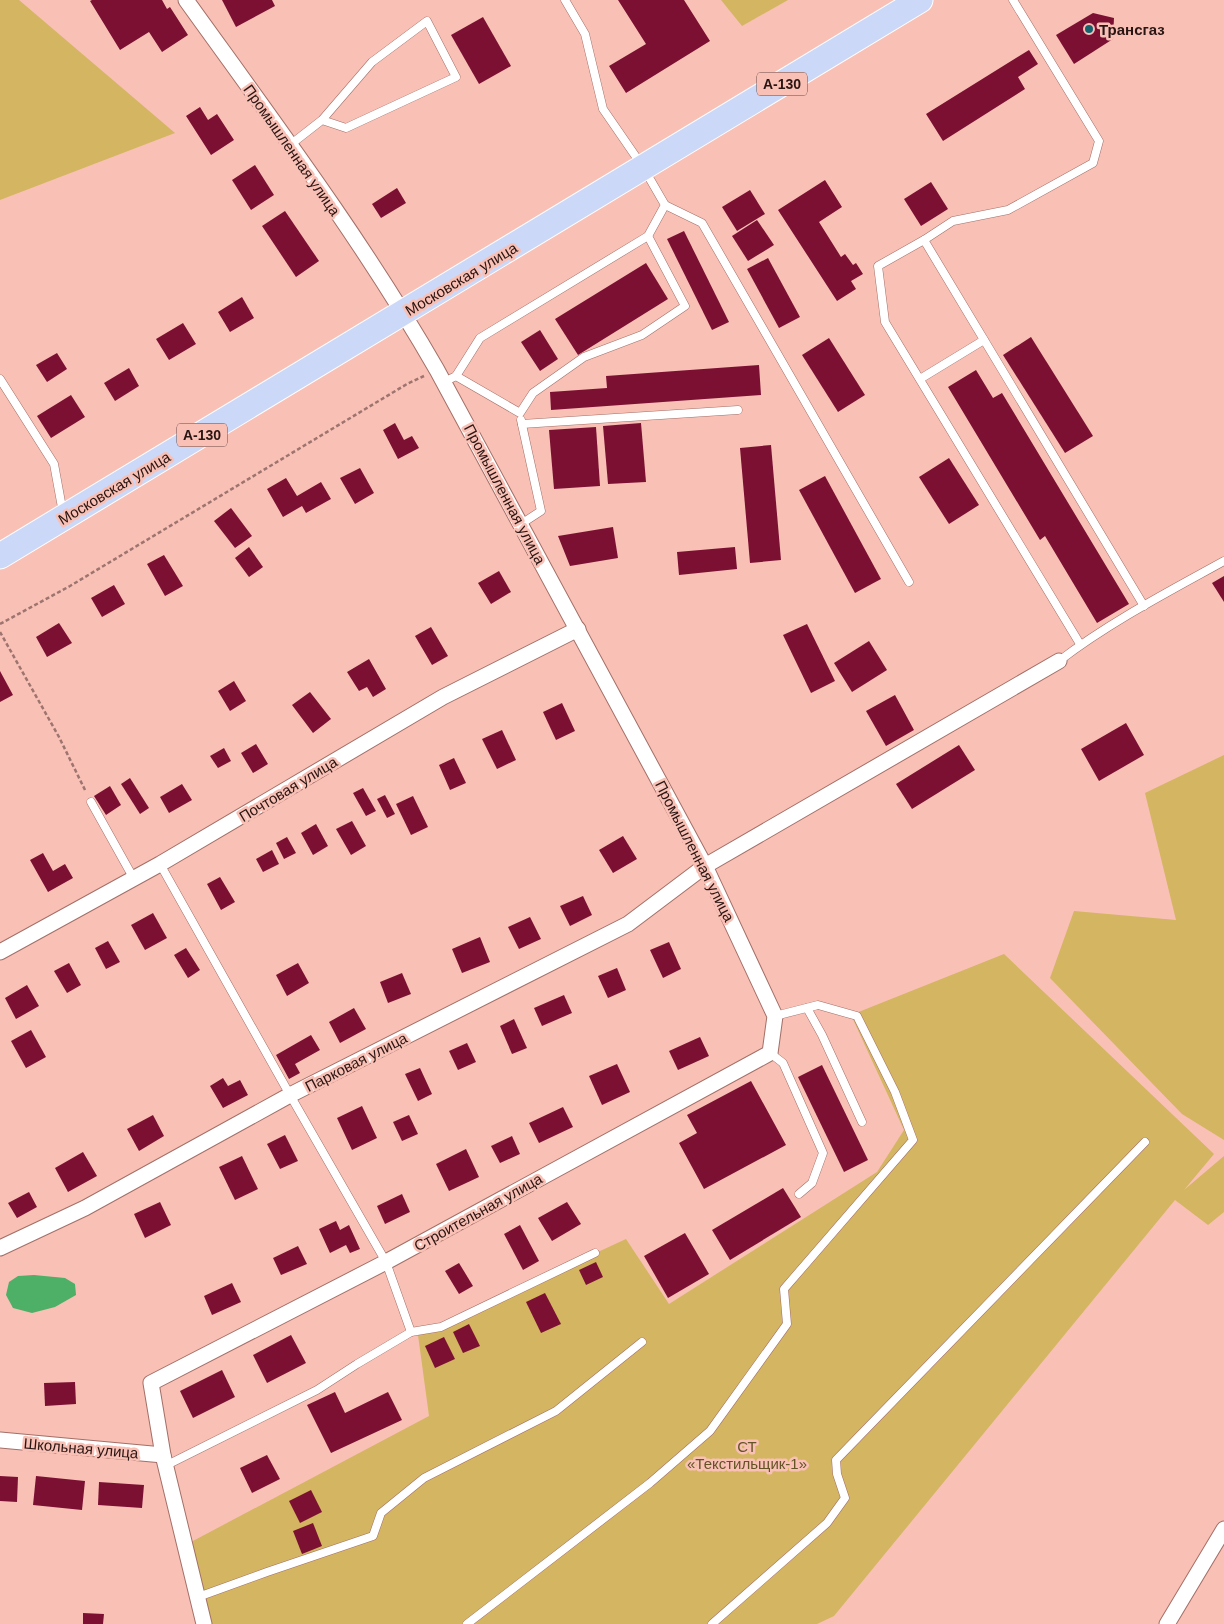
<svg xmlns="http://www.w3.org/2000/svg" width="1224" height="1624" viewBox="0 0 1224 1624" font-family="Arial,sans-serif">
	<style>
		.green { fill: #d4b562 }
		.water { fill: #4eaf66 }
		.building { fill: #7c1033 }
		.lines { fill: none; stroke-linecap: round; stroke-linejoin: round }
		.service-casing { stroke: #a36f67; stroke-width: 9 }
		.minor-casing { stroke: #a36f67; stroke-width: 17 }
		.trunk-casing { stroke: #fff; stroke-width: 27 }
		.path { stroke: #9d746e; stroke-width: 2.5; stroke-dasharray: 4 2.5; stroke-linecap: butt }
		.service { stroke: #fff; stroke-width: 8 }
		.minor { stroke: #fff; stroke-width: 15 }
		.trunk { stroke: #ccd8f8; stroke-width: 25 }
		.poi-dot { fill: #16626d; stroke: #f9c0b6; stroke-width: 2 }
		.labels { text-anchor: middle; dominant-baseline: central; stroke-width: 5; stroke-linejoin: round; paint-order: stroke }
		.shield { fill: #f9c0b6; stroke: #674843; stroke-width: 1 }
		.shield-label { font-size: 14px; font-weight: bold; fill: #291512 }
		.poi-label { font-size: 15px; font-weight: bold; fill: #291512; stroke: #f9c0b6; text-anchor: start }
		.street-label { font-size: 15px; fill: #291512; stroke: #f9c0b6 }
		.park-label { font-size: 15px; fill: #645324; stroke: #f9c0b6 }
	</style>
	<rect width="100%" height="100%" fill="#f9c0b6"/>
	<!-- green -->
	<g class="green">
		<polygon points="0,0 19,0 175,133 0,200"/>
		<polygon points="721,0 788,0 742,26"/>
		<polygon points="1224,755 1224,1140 1182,1114 1050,978 1074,911 1176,920 1145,793"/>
		<polygon points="1004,954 1214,1154 1184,1190 1224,1156 1224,1212 1208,1225 1175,1200 834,1616 817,1624 212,1624 191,1542 429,1416 418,1335 626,1239 669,1304 877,1172 904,1130 851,1015"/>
	</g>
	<!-- water -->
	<polygon class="water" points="34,1275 65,1278 75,1284 76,1295 55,1307 32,1313 13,1308 6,1295 9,1282 18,1276"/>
	<!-- building -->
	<g class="building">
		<polygon points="92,0 162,0 167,9 170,7 188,35 162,52 149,32 120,50 90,1"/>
		<polygon points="222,0 272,0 275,6 236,27"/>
		<polygon points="618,0 684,0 710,41 626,93 609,66 646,44"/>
		<polygon points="1093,13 1114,18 1113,39 1074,64 1056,35"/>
		<polygon points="483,17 511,66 479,84 451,35"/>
		<polygon points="1029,50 1038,64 1018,77 1025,89 943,141 926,114"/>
		<polygon points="200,107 208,120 217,114 234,140 211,155 186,116"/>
		<polygon points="255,165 274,195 251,210 232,180"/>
		<polygon points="825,180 842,207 819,222 841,257 845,254 853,265 856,263 863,274 851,281 856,289 837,301 778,210"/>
		<polygon points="931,182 948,209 921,226 904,199"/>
		<polygon points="397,188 406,203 381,218 372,204"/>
		<polygon points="750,190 765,214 737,231 722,207"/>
		<polygon points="285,211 319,261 296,277 262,226"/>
		<polygon points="757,220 774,245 748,261 732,236"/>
		<polygon points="684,231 729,322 712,330 667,239"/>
		<polygon points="768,258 800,317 779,328 747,269"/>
		<polygon points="646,263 668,299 578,355 555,319"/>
		<polygon points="242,297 254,318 230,332 218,312"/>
		<polygon points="183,323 196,344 169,360 156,339"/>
		<polygon points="540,330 558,359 540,371 521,342"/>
		<polygon points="1031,337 1093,436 1065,453 1003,355"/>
		<polygon points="829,338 865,395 838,412 802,355"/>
		<polygon points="57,353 67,369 47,382 36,365"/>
		<polygon points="759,365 761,395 551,410 550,392 607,388 606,376"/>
		<polygon points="129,368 139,386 115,401 104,383"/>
		<polygon points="976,370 993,398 1002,393 1129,604 1097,623 1045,536 1040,540 948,387"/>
		<polygon points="71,395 85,417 51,438 37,416"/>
		<polygon points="395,423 404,440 412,436 419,448 398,459 383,430"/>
		<polygon points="641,423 646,482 608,484 603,426"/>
		<polygon points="596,427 600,486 554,489 549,430"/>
		<polygon points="771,445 781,560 750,563 740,448"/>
		<polygon points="949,458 979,505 949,524 919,477"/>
		<polygon points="360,468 374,493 355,504 340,478"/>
		<polygon points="825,476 881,579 855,593 799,490"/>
		<polygon points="286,478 297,496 321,482 331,499 306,513 302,506 283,517 267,489"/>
		<polygon points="231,508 252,536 235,548 214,521"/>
		<polygon points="613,527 618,558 570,566 558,536"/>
		<polygon points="249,547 263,567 249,577 235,558"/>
		<polygon points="735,547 737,569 679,575 677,552"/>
		<polygon points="164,555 183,586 165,596 147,564"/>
		<polygon points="499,571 511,592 491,604 478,583"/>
		<polygon points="1224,576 1224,602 1212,583"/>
		<polygon points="114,585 125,604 102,617 91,598"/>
		<polygon points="59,623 72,643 47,657 36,637"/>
		<polygon points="807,624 835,681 811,693 783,635"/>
		<polygon points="431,627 448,656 432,665 415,636"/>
		<polygon points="869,641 887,670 852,692 834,663"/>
		<polygon points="369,659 386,689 373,697 367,687 359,691 347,672"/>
		<polygon points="0,671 13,695 0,702"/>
		<polygon points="234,681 246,701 230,711 218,691"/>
		<polygon points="310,692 331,719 313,733 292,705"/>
		<polygon points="895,695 914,730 886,746 866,711"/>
		<polygon points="562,703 575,731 556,740 543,712"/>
		<polygon points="1126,723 1144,755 1099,781 1081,749"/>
		<polygon points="502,730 516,760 497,769 482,739"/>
		<polygon points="256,744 268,764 253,773 241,753"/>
		<polygon points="959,745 975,770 912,809 896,784"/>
		<polygon points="224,748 231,761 218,768 210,756"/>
		<polygon points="454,758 466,783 450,790 439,765"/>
		<polygon points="130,778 149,808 140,814 121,784"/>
		<polygon points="182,784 192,800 169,813 160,797"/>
		<polygon points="110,786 121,805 106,815 94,796"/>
		<polygon points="363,788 376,811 366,816 353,793"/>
		<polygon points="385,795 395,814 387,818 377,799"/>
		<polygon points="413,796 428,827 411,835 396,804"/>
		<polygon points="352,821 366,846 351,855 336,829"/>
		<polygon points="316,824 328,846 313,855 301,833"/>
		<polygon points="623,836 637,859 613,873 599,850"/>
		<polygon points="287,837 296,853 284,859 276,843"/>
		<polygon points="272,850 279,864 263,872 256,859"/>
		<polygon points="43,853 53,871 65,864 73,878 48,892 30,860"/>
		<polygon points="220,877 235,902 221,910 207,884"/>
		<polygon points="583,896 592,915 570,926 560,906"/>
		<polygon points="153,913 167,938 145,950 131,925"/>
		<polygon points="530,917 541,939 519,949 508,927"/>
		<polygon points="480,937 490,962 462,973 452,949"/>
		<polygon points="108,941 120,962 106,969 95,948"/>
		<polygon points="669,942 681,969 663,978 650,950"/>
		<polygon points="186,948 200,970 188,978 174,955"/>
		<polygon points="69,963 81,985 67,993 54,971"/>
		<polygon points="298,963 309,983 287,996 276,975"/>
		<polygon points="617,968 626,990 608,998 598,976"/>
		<polygon points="402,973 411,994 388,1003 380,982"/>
		<polygon points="27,985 39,1006 16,1019 5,998"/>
		<polygon points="564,995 572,1013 542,1026 534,1008"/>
		<polygon points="354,1008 366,1029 340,1043 329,1022"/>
		<polygon points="514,1019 527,1048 512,1054 500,1026"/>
		<polygon points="31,1030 46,1057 26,1068 11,1041"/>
		<polygon points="311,1035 320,1050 295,1064 300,1073 289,1079 276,1055"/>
		<polygon points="700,1037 709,1056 678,1070 669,1051"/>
		<polygon points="467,1043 476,1062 458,1070 449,1051"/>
		<polygon points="617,1064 630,1092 602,1105 589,1076"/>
		<polygon points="822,1065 868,1160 844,1172 798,1077"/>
		<polygon points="420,1068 432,1094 418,1101 405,1074"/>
		<polygon points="223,1078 228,1086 240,1080 248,1095 223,1108 210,1086"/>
		<polygon points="751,1081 786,1145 704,1189 679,1143 697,1133 687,1115"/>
		<polygon points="362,1106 377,1138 352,1150 337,1118"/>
		<polygon points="563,1107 573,1127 539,1143 529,1123"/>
		<polygon points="153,1115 164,1136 139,1151 127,1129"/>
		<polygon points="409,1115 418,1134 402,1141 393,1122"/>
		<polygon points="285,1135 298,1161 280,1169 267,1144"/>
		<polygon points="512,1136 520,1154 500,1163 491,1146"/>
		<polygon points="466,1149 479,1177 449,1191 436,1164"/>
		<polygon points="83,1152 97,1176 68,1192 55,1168"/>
		<polygon points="242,1156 258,1189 235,1200 219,1167"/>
		<polygon points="783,1188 801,1217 730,1260 712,1230"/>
		<polygon points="29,1192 37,1207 17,1218 8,1203"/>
		<polygon points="402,1194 410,1212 385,1224 377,1206"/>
		<polygon points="160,1202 171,1225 145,1238 134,1214"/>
		<polygon points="567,1202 581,1224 552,1241 538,1218"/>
		<polygon points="336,1221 340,1230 349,1225 360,1249 350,1253 346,1245 330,1253 319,1229"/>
		<polygon points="520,1225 539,1261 523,1270 504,1234"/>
		<polygon points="685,1233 709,1274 668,1298 644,1256"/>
		<polygon points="298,1246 307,1264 281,1275 273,1258"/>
		<polygon points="596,1262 603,1277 586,1285 579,1270"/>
		<polygon points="459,1263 473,1286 459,1294 445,1271"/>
		<polygon points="232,1283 241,1302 212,1315 204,1296"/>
		<polygon points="545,1293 561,1324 541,1333 526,1302"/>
		<polygon points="469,1324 480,1346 463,1353 453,1332"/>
		<polygon points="291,1335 306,1363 267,1383 253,1355"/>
		<polygon points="444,1337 455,1359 435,1368 425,1346"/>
		<polygon points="222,1370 235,1397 193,1418 180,1391"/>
		<polygon points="75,1382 76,1404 45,1406 44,1383"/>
		<polygon points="335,1392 345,1413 388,1392 402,1420 331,1453 307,1405"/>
		<polygon points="267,1455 280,1479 252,1493 240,1468"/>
		<polygon points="0,1476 18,1477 17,1502 0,1501"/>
		<polygon points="36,1476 85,1481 82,1510 33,1505"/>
		<polygon points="99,1482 144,1485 142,1508 98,1505"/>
		<polygon points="311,1490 322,1512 300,1523 289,1501"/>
		<polygon points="313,1523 322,1546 302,1554 293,1531"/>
		<polygon points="83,1613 104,1614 103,1624 83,1624"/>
	</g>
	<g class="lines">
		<!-- service casing -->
		<g class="service-casing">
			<g id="service">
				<polyline points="1013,0 1099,141 1093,163 1008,210 953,221 924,240 1144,606"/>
				<polyline points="290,145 322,120 346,128 456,77 427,21 372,62 322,120"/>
				<polyline points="665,205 702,223 909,582"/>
				<polyline points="924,240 878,266 885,322 1080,644"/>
				<polyline points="456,376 520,413 533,393 584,357 642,335 685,306 648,236"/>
				<polyline points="0,379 54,464 63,513"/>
				<polyline points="920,379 984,340"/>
				<polyline points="444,382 456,376 480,338 648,236 665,205 643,167 603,109 585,34 565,0"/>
				<polyline points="522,424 738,410"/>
				<polyline points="521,524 541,511 521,420"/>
				<path d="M1059,661C1110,622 1168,592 1224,561"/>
				<polyline points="91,802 134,879"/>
				<polyline points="160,864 290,1095 386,1262 411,1332"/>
				<polyline points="807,1008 822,1035 862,1122"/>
				<polyline points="770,1053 783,1063 823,1153 812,1183 799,1194"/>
				<polyline points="165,1466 317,1390 357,1364 411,1332 441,1327 595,1253"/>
				<polyline points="198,1597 267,1572 373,1536 381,1513 424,1478 556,1411 642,1342"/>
				<polyline points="467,1624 650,1483 710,1431 787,1324 784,1289 913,1140 895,1092 857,1016 818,1005 775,1016"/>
				<polyline points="712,1624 827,1523 845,1498 837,1474 836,1460 1145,1142"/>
			</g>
		</g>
		<!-- minor casing -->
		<g class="minor-casing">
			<g id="minor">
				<path d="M186,0C273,121 363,241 437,370L705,866L775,1016L770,1053L386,1262L151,1383L163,1455L204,1624"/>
				<polyline points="0,952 160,864 443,697 578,629"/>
				<polyline points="0,1248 85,1208 290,1095 628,924 705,866 1059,661"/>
				<polyline points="0,1440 163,1455"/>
				<polyline points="1167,1624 1224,1529"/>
			</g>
		</g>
		<!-- trunk casing -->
		<g class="trunk-casing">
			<polyline id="trunk" points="0,556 920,0"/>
		</g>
		<!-- path -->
		<g class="path">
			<polyline points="0,624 70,586 407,384 424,376"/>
			<polyline points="0,632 59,737 86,792"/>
		</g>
		<!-- service -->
		<use href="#service" class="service"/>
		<!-- minor -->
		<use href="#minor" class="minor"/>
		<!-- trunk -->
		<use href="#trunk" class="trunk"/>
	</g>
	<!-- markers -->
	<circle class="poi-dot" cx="1089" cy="29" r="5"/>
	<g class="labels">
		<!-- shield labels -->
		<g class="shield">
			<rect x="757" y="72.5" width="50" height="23" rx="4"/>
			<rect x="177" y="423.5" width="50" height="23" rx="4"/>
		</g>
		<g class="shield-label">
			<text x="782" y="84">А-130</text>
			<text x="202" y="435">А-130</text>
		</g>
		<!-- poi labels -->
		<g class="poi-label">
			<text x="1099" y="29">Трансгаз</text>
		</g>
		<!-- street labels -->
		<g class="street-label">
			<text transform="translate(292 150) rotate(55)">Промышленная улица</text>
			<text transform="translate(461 279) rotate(-31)">Московская улица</text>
			<text transform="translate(114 488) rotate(-31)">Московская улица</text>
			<text transform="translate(505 494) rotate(62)">Промышленная улица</text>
			<text transform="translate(288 789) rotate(-31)">Почтовая улица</text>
			<text transform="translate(695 851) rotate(63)">Промышленная улица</text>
			<text transform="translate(356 1062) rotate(-27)">Парковая улица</text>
			<text transform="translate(478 1212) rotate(-29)">Строительная улица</text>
			<text transform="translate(81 1448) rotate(5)">Школьная улица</text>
		</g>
		<!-- park labels -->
		<g class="park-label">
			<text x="747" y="1446">СТ<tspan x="747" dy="17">«Текстильщик-1»</tspan></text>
		</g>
	</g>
</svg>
